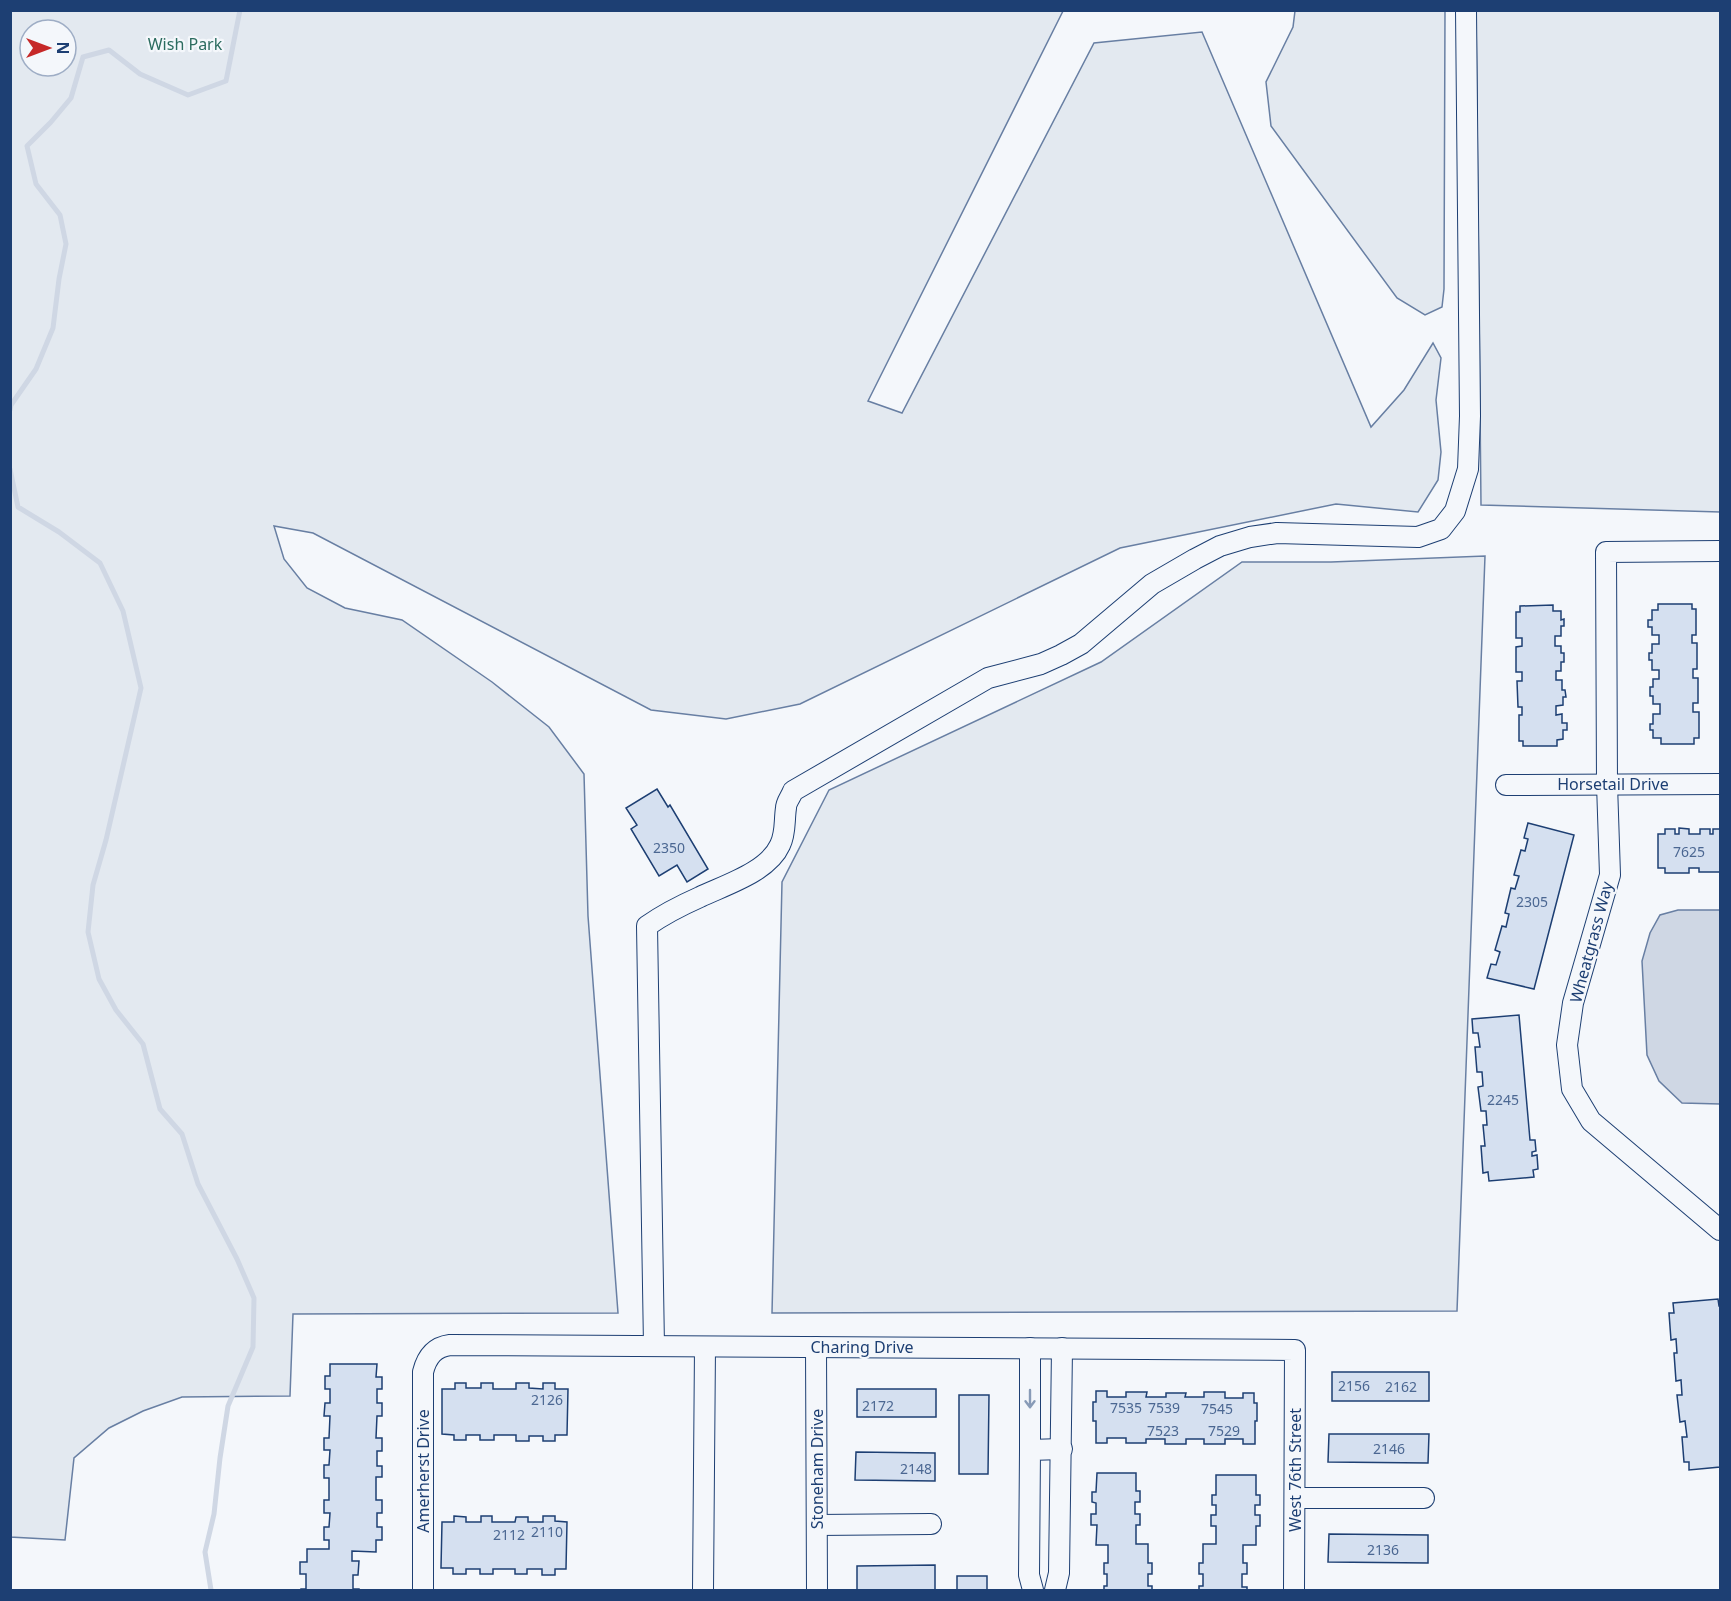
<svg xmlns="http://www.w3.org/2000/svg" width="1731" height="1601" viewBox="0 0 1731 1601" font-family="'Noto Sans',sans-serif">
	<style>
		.green { fill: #e3e9f0; stroke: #687fa3; stroke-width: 1.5; fill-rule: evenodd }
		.water { fill: #cfd7e4; stroke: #687fa3; stroke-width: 1.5 }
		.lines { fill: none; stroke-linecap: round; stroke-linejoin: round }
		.stream { stroke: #cfd7e4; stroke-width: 5 }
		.building { fill: #d5e0f0; stroke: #1d3f73; stroke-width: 1.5 }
		.minor-casing { stroke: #1d3f73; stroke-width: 22 }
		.minor { stroke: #f4f7fb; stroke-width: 20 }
		.oneway { stroke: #889bb7 }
		.labels { text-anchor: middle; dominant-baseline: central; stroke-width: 4.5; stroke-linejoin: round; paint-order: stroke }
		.number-label { font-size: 14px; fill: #4b6792 }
		.park-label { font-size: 16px; fill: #2c6c60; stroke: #f4f7fb }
		.street-label { font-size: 16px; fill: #1d3f73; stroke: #f4f7fb }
	</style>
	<rect width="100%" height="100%" fill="#f4f7fb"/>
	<!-- green -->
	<g class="green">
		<path d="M10,11H1063L868,401L902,413L1094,43L1202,32L1371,427L1404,390L1433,343L1441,358L1436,400L1441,452L1438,480L1418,512L1336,504L1120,548L800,704L726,719L651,710L313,533L274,526L284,559L307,588L345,608L402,620L492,682L549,727L584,774L588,916L618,1313L293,1314L290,1396L182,1397L143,1411L109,1428L74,1458L65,1540L10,1537ZM30,30H66V66H30Z"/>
		<polygon points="1295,11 1445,11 1444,289 1442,307 1425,315 1397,298 1271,126 1266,82 1293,27"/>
		<polygon points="1476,11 1720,11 1720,512 1481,505"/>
		<polygon points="1485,556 1457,1311 772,1313 782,882 829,790 1101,662 1242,562 1331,562"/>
	</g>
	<!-- water -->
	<polygon class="water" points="1678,910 1720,910 1720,1104 1682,1103 1659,1081 1647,1055 1642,961 1650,933 1660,915"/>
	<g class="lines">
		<!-- stream -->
		<g class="stream">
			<polyline points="10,410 11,405 36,369 53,328 59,279 66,244 60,215 36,184 27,146 51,122 71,98 83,57 109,50 140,74 188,95 226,81 240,10"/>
			<polyline points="10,469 18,507 59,532 100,563 123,611 141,688 106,840 93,885 88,932 99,979 116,1010 143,1044 160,1109 182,1134 198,1184 237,1259 254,1298 253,1347 228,1406 220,1458 214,1514 205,1552 211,1590"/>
		</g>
	</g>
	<!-- building -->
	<g class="building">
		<polygon points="1658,604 1692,604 1692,609 1696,609 1696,635 1692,635 1692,643 1697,643 1697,669 1693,669 1693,678 1698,678 1698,703 1693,703 1693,712 1699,712 1699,738 1694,738 1694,744 1661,744 1661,738 1653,738 1653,730 1650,730 1650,724 1653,724 1653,714 1660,714 1660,704 1653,704 1653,696 1650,696 1650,687 1653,687 1653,679 1659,679 1659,670 1652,670 1652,660 1649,660 1649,653 1652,653 1652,644 1659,644 1659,635 1652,635 1652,627 1648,627 1648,620 1652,620 1652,610 1658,610"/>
		<polygon points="1553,605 1553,611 1561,611 1561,620 1564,619 1564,626 1561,626 1561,636 1555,636 1555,646 1561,646 1561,653 1564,653 1564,662 1561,662 1561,671 1556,671 1556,680 1562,680 1562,690 1565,690 1566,697 1563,697 1563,705 1556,706 1556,715 1562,714 1562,723 1567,723 1567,730 1563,730 1563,739 1557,740 1557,746 1523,746 1523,741 1519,741 1519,715 1522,715 1522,707 1518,707 1517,681 1522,681 1522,672 1516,672 1516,647 1522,646 1522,638 1516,638 1516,612 1520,612 1520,606"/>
		<polygon points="657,789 668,807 670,805 708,869 687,882 677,865 659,876 631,829 637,825 626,808"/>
		<polygon points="1528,823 1574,835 1534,989 1487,978 1491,964 1496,965 1500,952 1495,950 1502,926 1506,927 1509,914 1505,913 1511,888 1515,889 1519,876 1514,875 1521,850 1525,851 1528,839 1524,838"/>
		<polygon points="1679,828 1689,829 1689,834 1700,834 1700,829 1710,829 1710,834 1713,834 1713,829 1720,829 1720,872 1699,872 1699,868 1689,868 1689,873 1665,873 1665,868 1658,868 1658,834 1665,834 1665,829 1675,829 1675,834 1679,834"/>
		<polygon points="1519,1015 1530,1140 1535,1140 1536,1151 1532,1152 1532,1156 1537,1155 1538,1169 1533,1170 1534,1177 1489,1181 1488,1172 1483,1173 1481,1146 1485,1146 1483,1125 1487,1125 1486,1111 1481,1111 1478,1087 1483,1086 1482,1072 1477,1072 1475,1047 1480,1047 1478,1033 1473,1033 1472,1019"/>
		<polygon points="1718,1299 1719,1306 1720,1306 1720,1467 1689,1470 1689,1462 1684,1462 1682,1437 1687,1437 1685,1421 1680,1422 1677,1395 1682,1395 1681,1380 1676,1381 1674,1353 1677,1353 1676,1339 1671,1340 1669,1313 1674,1313 1673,1303"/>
		<polygon points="330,1364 377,1364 376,1377 382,1377 382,1389 377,1389 377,1403 382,1403 382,1416 377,1416 376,1438 382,1438 382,1451 377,1451 377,1466 382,1466 382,1477 376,1477 376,1500 382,1500 382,1513 377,1513 377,1527 382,1527 382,1540 376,1540 376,1552 352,1551 352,1561 359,1561 358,1575 353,1575 353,1589 359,1589 359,1590 301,1590 301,1589 306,1589 306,1574 300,1574 300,1562 307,1562 307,1549 329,1549 329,1540 324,1540 324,1527 329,1527 330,1513 324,1513 324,1500 329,1500 329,1478 324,1478 324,1465 329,1465 330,1450 324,1450 324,1438 329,1438 330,1416 324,1416 325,1403 330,1403 330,1389 325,1389 325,1376 330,1376"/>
		<rect x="1332" y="1372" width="97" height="29"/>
		<polygon points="455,1383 466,1383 466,1388 481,1388 481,1383 493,1383 493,1389 516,1389 516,1383 529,1383 529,1388 543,1389 543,1383 555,1383 555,1389 568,1389 567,1435 555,1435 555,1441 543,1441 543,1436 529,1436 529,1441 516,1441 516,1435 494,1435 494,1440 480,1440 480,1435 466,1435 466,1440 454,1440 454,1435 442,1434 442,1389 455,1389"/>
		<rect x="857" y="1389" width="79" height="28"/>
		<polygon points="1096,1391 1107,1391 1107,1397 1126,1397 1126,1392 1147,1392 1146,1397 1166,1397 1166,1393 1186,1393 1185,1397 1204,1397 1204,1392 1225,1392 1225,1398 1243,1398 1243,1393 1254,1393 1254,1403 1257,1403 1257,1421 1255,1421 1255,1444 1243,1444 1243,1439 1225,1439 1225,1444 1204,1444 1204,1439 1186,1439 1186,1444 1165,1444 1165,1439 1146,1439 1146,1443 1126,1443 1126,1438 1107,1438 1107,1443 1096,1443 1096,1421 1093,1421 1093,1402 1096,1402"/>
		<polygon points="959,1395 989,1395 988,1474 959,1474"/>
		<polygon points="1329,1434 1429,1434 1428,1463 1328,1462"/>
		<polygon points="856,1452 935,1453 935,1481 855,1480"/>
		<polygon points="1097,1473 1136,1473 1136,1491 1140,1491 1140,1502 1135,1502 1135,1514 1140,1514 1140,1525 1136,1525 1136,1544 1148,1544 1148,1563 1152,1563 1152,1574 1148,1574 1148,1586 1152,1586 1152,1590 1104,1590 1104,1586 1107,1586 1107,1574 1104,1574 1104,1563 1108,1563 1108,1545 1096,1545 1097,1525 1091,1525 1091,1514 1096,1514 1096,1503 1092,1502 1092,1492 1096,1492"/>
		<polygon points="1216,1475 1256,1475 1256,1495 1260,1495 1260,1505 1255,1505 1255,1515 1260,1515 1260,1526 1256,1526 1256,1545 1243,1545 1243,1563 1247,1563 1247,1574 1242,1574 1242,1587 1247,1587 1247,1590 1199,1590 1199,1586 1203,1586 1203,1574 1199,1574 1199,1563 1203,1563 1203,1544 1216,1544 1216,1526 1211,1526 1211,1515 1216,1515 1216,1505 1212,1505 1212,1495 1216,1495"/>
		<polygon points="454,1516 466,1517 466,1522 481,1522 481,1516 492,1516 492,1522 515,1522 516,1517 528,1517 528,1522 543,1522 543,1516 555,1516 555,1521 567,1522 566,1569 555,1569 555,1575 542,1575 542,1569 527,1569 527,1574 515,1574 515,1569 493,1569 493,1574 480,1574 480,1569 466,1569 466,1574 453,1574 453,1568 441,1568 442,1522 454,1522"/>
		<polygon points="1329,1534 1428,1535 1428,1563 1328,1562"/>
		<polygon points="935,1565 935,1590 857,1590 857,1566"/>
		<rect x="957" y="1576" width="30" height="14"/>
	</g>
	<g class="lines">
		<!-- minor casing -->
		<g class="minor-casing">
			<g id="minor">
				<polyline points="1720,551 1606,552 1607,784 1610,875 1573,1003 1567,1045 1572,1089 1591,1121 1720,1230"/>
				<polyline points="1506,785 1720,784"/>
				<path d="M654,1346L647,926C664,914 682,905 700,897C725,885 768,872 780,845C786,833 784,821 786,808C786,802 791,797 793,791L988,678L1041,664L1061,655L1081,644L1152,584L1195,559L1220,546L1250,537L1277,533L1418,537L1441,529L1455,511L1468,469L1470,416L1466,10"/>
				<polyline points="816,1347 817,1590"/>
				<polyline points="1030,1348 1030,1450"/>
				<polyline points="1295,1498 1424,1498"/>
				<polyline points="817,1525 931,1524"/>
				<path d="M423,1590V1372C427,1356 435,1347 450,1345L1295,1350L1294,1590"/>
				<polyline points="703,1590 705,1347"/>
				<polyline points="1033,1590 1029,1575 1030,1450 1062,1449"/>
				<polyline points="1055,1590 1059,1573 1062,1348"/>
			</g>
		</g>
		<!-- minor -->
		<use href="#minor" class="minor"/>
	</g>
	<!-- one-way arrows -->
	<defs><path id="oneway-shaft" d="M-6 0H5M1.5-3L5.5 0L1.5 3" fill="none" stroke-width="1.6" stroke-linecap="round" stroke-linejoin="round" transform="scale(1.5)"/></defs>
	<use class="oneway" href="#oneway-shaft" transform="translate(1030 1399) rotate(90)"/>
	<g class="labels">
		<!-- number labels -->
		<g class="number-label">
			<text x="669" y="847">2350</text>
			<text x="1689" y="851">7625</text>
			<text x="1532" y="901">2305</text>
			<text x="1503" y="1099">2245</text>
			<text x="1354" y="1385">2156</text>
			<text x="1401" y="1386">2162</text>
			<text x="547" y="1399">2126</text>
			<text x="878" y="1405">2172</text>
			<text x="1126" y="1407">7535</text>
			<text x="1164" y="1407">7539</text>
			<text x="1217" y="1408">7545</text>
			<text x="1163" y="1430">7523</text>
			<text x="1224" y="1430">7529</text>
			<text x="1389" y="1448">2146</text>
			<text x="916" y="1468">2148</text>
			<text x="547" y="1531">2110</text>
			<text x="509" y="1534">2112</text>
			<text x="1383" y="1549">2136</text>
		</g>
		<!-- park labels -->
		<g class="park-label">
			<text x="185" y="44">Wish Park</text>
		</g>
		<!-- street labels -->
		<g class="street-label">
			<text x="1613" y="784">Horsetail Drive</text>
			<text transform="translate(1591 942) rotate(-75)">Wheatgrass Way</text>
			<text x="862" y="1347">Charing Drive</text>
			<text transform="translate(817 1469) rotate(-90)">Stoneham Drive</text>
			<text transform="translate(1295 1470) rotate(-90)">West 76th Street</text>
			<text transform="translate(423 1471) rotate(-90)">Amerherst Drive</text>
		</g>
	</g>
	<!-- border -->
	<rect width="1731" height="1601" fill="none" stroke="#1d3f73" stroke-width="24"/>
	<!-- north arrow -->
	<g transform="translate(48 48) rotate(90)"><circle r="28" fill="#f4f7fb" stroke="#9eadc5" stroke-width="1.5"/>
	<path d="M0-4.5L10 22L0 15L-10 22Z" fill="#c62828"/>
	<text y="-9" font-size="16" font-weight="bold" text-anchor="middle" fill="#1d3f73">N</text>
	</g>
</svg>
